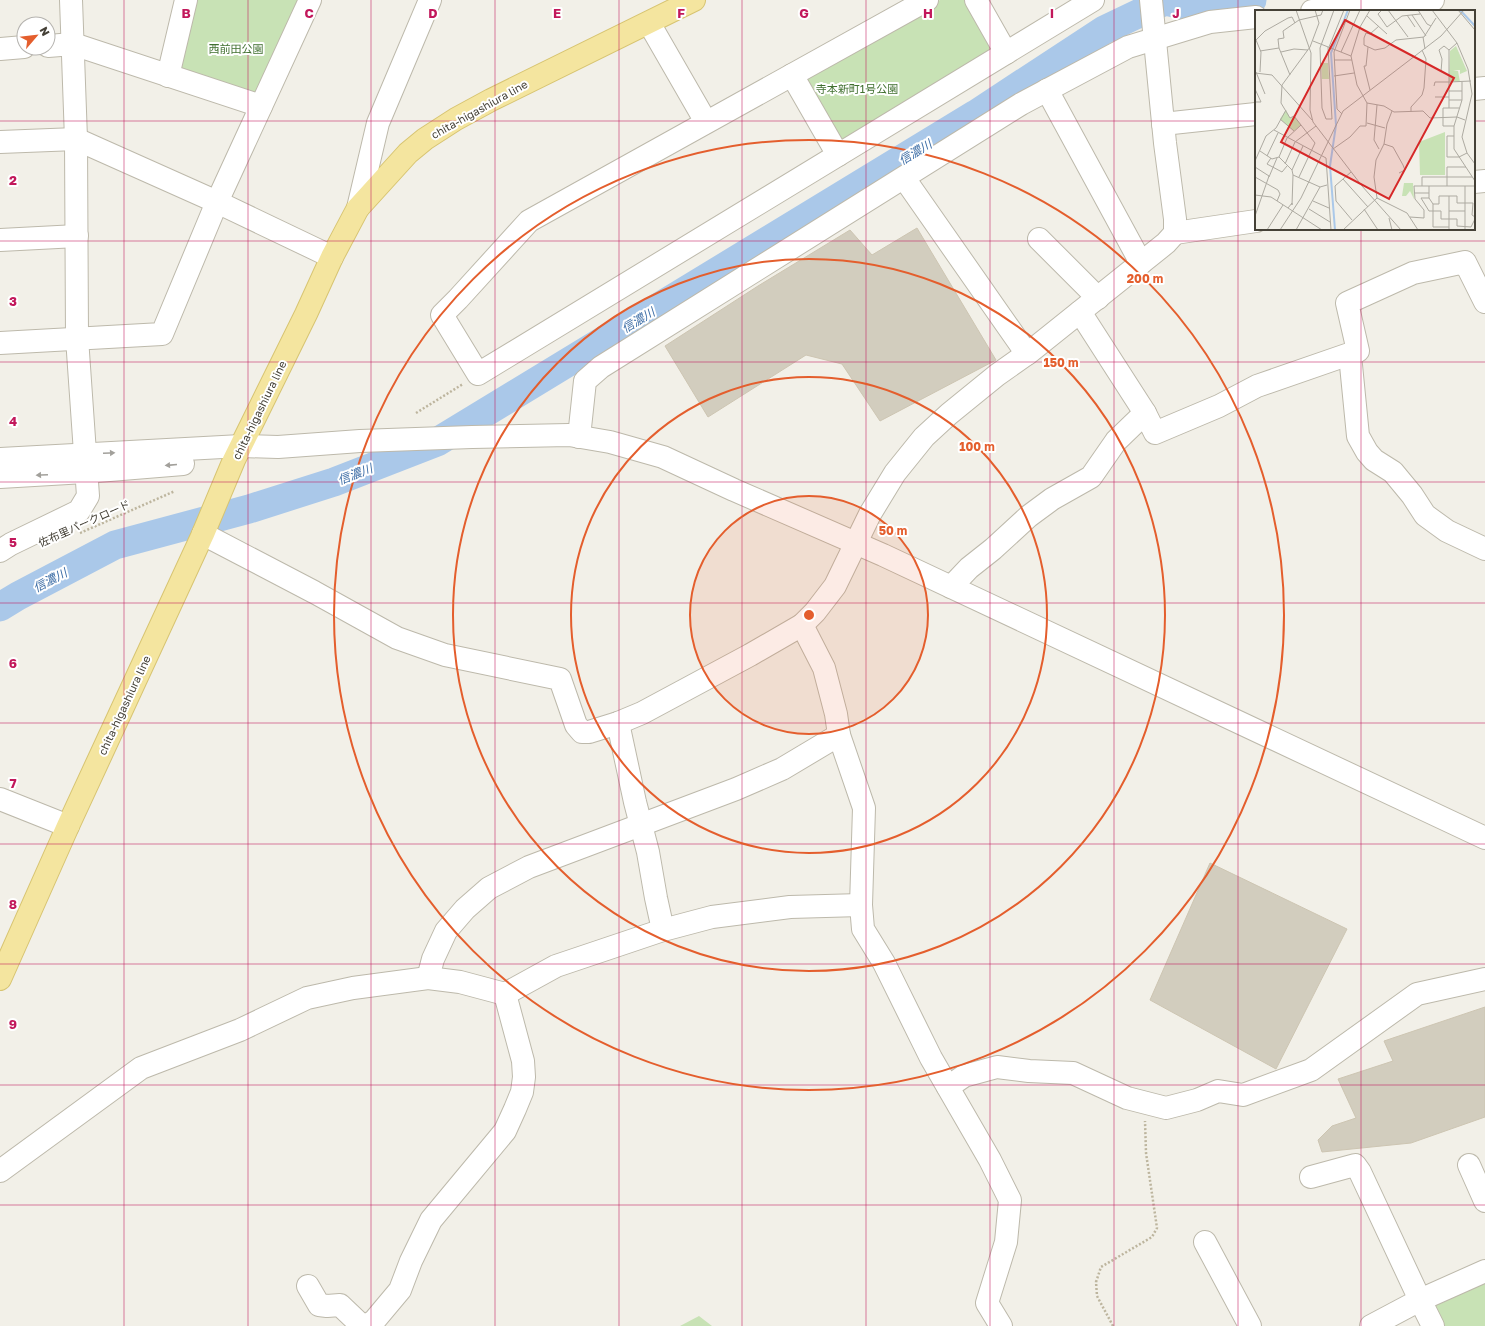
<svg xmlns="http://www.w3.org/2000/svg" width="1485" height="1326" viewBox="0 0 1485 1326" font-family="'Golos Text','Noto Sans JP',sans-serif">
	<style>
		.green { fill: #c8e2b5 }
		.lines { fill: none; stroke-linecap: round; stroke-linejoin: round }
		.river { stroke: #aac8e9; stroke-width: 29 }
		.building { fill: #d2cdbe; stroke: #cdc5b2 }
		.minor-casing { stroke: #bdb9ab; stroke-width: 24 }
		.major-casing { stroke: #d7c471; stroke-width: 24 }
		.path { stroke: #bdb59e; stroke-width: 2.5; stroke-dasharray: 2 2; stroke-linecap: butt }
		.minor { stroke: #fff; stroke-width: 22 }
		.major { stroke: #f4e59f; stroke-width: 22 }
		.oneway { fill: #a2a09b }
		.grid { fill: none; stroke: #c2185b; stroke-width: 1; stroke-opacity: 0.55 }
		.ring { fill: none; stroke: #e45e2d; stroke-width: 2 }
		.labels { text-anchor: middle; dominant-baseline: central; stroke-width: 4; stroke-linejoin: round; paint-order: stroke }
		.park-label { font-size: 11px; fill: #417030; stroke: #fff }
		.street-label { font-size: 11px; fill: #454137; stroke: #fff }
		.water-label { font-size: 12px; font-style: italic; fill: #3b6ca5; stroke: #fff }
		.inset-river { fill: none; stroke: #aac8e9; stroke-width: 2 }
		.inset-road { fill: none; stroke: #adaaa1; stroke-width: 1 }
		.view { fill: #d62828; fill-opacity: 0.15; stroke: #d62828; stroke-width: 2 }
		.inset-edge { fill: none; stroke: #454137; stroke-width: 2 }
		.grid-label { font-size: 13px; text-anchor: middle; font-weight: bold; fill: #c2185b; stroke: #fff; stroke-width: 4; stroke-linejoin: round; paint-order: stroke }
		.centre { fill: #e45e2d; stroke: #fff; stroke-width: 2 }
		.ring-label { font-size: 12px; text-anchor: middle; font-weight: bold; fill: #e45e2d; stroke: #fff; stroke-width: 4; stroke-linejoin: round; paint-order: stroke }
	</style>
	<rect width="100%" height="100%" fill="#f2f0e8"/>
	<!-- green -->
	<g class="green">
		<polygon points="186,0 310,0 261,106 168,76"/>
		<polygon points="940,0 968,0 995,48 842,141 803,76"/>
		<polygon points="1485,1277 1485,1326 1442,1326 1431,1305"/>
		<polygon points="699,1316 712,1326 680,1326"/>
	</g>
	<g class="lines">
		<!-- river -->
		<polyline class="river" points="0,607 18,596 115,545 249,509 334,482 437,442 976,114 1104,30 1165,1 1199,9 1252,0"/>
	</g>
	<!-- building -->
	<g class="building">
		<polygon points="917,228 996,360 880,421 842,364 806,355 708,417 665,346 758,286 850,230 872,255"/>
		<polygon points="1210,863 1347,929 1276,1069 1150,1000"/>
		<polygon points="1485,1007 1485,1117 1411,1143 1322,1152 1318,1140 1332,1126 1356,1118 1338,1079 1393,1061 1384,1041"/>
	</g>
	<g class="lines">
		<!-- minor casing -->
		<g class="minor-casing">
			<g id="minor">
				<polyline points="927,0 529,221 458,299 442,315 478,374 1093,0"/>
				<polyline points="976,0 1006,53"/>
				<polyline points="1312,11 1433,0"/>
				<polyline points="649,23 706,122"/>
				<polyline points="48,46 73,44 261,106"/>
				<polyline points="0,49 24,47"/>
				<polyline points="792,75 838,155"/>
				<polyline points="168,76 186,0"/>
				<polyline points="1474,89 1485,88"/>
				<polyline points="1047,90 1141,263"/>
				<polyline points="1163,124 1256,114"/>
				<polyline points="0,142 76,139 217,202 332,257"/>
				<polyline points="904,178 1027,354"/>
				<polyline points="1474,182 1485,181"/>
				<polyline points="358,208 378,123 430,0"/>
				<polyline points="1175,233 1256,221"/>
				<polyline points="1039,239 1098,298"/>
				<polyline points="0,240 77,236"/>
				<polyline points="1080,312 1145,413"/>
				<polyline points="0,343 162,334 217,202 310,0"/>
				<polyline points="1350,355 1358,436 1367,452 1374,460 1393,472 1412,495 1425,515 1447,531 1485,549"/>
				<polyline points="579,437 585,381 601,367 1021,104 1128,47 1210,22 1256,17"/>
				<polyline points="0,459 241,446 278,447 360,441 472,437 569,435 610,442 663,457 734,490 883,555 1485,838"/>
				<polyline points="0,477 85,472 183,464"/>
				<polyline points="203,534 314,592 397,638 445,655 560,679 576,725 582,732 589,732 618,723 642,713 750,655 802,625 815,612 835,586 870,514 895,473 924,437 949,414 997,375 1031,351 1166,243 1175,233 1175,219 1165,143 1151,0"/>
				<polyline points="0,551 11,544 79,511 88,496 77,338 76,139 71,0"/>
				<polyline points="951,587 969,568 993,549 1029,516 1052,499 1091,477 1116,441 1145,413 1155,433 1219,406 1257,386 1358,351 1347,303 1413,273 1465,262 1485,302"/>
				<polyline points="802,625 824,668 836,714 839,735 864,808 861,905 863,929 884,963 931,1058 990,1160 1010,1200 1006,1242 987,1303 1001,1326"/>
				<polyline points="618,723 635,802 648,852 656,898 663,930"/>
				<polyline points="0,799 68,826"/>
				<polyline points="428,978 433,959 446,931 465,909 489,888 529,867 736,789 782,769 839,735"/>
				<polyline points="948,1087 964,1076 997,1067 1029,1071 1073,1073 1127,1098 1166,1108 1197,1100 1218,1091 1243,1095 1311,1070 1417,994 1485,979"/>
				<polyline points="1469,1165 1485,1201"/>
				<polyline points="0,1171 141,1068 240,1030 307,998 353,988 428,978 460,982 505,994 556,966 663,930 712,917 790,907 861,905"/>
				<polyline points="1311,1177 1355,1165 1360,1172 1420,1300 1371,1326"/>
				<polyline points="1205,1242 1250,1326"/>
				<polyline points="308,1286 319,1305 327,1306 340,1305 361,1325 367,1325 374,1321 400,1290 411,1261 431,1220 505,1131 515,1109 522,1092 524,1077 523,1061 505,994"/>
				<polyline points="1433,1326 1420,1300 1485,1271"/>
			</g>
		</g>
		<!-- major casing -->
		<g class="major-casing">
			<polyline id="major" points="0,979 68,826 203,534 234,460 306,314 332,257 358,208 408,153 425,139 456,119 491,100 694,0"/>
		</g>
		<!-- path -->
		<g class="path">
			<polyline points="416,413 463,384"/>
			<polyline points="80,533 175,491"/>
			<polyline points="1113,1326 1097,1296 1096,1282 1101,1267 1152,1237 1157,1228 1146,1153 1145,1121"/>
		</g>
		<!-- minor -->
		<use href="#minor" class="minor"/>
		<!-- major -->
		<use href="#major" class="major"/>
	</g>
	<!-- one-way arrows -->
	<defs><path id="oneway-solid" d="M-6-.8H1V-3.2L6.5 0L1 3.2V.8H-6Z"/></defs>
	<g class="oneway">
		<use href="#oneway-solid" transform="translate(109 453) rotate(-3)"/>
		<use href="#oneway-solid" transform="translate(171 465) rotate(175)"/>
		<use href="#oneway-solid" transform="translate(42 475) rotate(177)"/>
	</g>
	<!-- grid -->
	<path class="grid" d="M124,0V1326M248,0V1326M371,0V1326M495,0V1326M619,0V1326M742,0V1326M866,0V1326M990,0V1326M1114,0V1326M1238,0V1326M1361,0V11M0,121H1256M1474,121H1485M1361,229V1326M0,241H1485M0,362H1485M0,482H1485M0,603H1485M0,723H1485M0,844H1485M0,964H1485M0,1085H1485M0,1205H1485"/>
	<!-- distance rings -->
	<circle cx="809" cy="615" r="119" fill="#e45e2d" fill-opacity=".12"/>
	<g class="ring">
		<circle cx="809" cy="615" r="119"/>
		<circle cx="809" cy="615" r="238"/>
		<circle cx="809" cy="615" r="356"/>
		<circle cx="809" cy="615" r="475"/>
	</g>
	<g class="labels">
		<!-- park labels -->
		<g class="park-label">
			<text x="236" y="48">西前田公園</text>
			<text x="857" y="88">寺本新町1号公園</text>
		</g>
		<!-- street labels -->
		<g class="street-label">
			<text transform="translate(479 109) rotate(-29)">chita-higashiura line</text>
			<text transform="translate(259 410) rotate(-64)">chita-higashiura line</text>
			<text transform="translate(84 523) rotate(-24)">佐布里パークロード</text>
			<text transform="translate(124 705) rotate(-65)">chita-higashiura line</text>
		</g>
		<!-- water labels -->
		<g class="water-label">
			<text transform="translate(915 152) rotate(-31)">信濃川</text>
			<text transform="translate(638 320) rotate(-31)">信濃川</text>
			<text transform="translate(355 474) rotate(-21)">信濃川</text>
			<text transform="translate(50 580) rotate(-28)">信濃川</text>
		</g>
	</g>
	<!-- overview -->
	<g transform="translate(1255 10)">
		<rect width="220" height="220" fill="#f2f0e8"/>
		<path d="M201,36L212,61L205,64V60H198L203,61L205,72L194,71L195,41ZM66,53H73L74,69H67ZM31,100L35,108L39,106L46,115L39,121L25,109ZM190,122V165H165L164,132ZM149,173H158L159,189L155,181L151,186H147Z" fill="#c8e2b5"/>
		<path class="inset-river" d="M205,0L220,16M80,220L75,156L81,115L76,43L93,0"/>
		<path class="inset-road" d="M41,0L56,43L55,100L58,112L107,176L146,220M127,0L123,4L132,17L147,6L165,4M133,0L153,27M163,0L172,14L176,16M177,0L202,33L213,59L217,84L207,127L212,143L220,154M203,0L220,20M152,5L160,17M157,5L171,26M112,6L132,24M124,16L115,24L111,23L109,28V35L120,40L130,38L141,30L169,27L181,8M168,27L170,39M1,30L10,21L33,8L37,7L40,13M1,30L6,42L5,62M58,31L96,46L102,75L112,93L111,116H105L95,127L78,139M202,33L194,40V72L216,71M73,37L77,109H71L67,98L65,38L79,0M74,37L89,0M113,37L111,56H109L115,80M5,41L24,38M26,42L39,39L53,40M86,42L105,0M96,46L105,17L115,0M79,50H97M1,62L10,84M186,62L187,49L184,40L189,36L194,40M0,63L17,65L57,110M35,65L24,38L23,29L29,28L28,21L44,10L66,5L68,0M79,66L99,63M207,72V90L199,116V139L220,171M179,76L180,72H194V98H204M0,79L6,92H0M194,81H207M180,87H194M194,90H207M112,93L129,96L139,102L168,101L175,108L202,107L210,110M122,95L119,130L124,139M194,98H188V116H199M156,102V97L167,85L169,78L171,49L167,40M87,104L82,99L79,42L95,0M25,109L39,121M112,113L130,118M19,120L71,148L76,220M199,126H192V147H204L212,143M129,134L138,137L148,155L150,160L144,163M5,141L17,149L24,147M12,146L23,123M24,147L37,160L38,165L37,195V193L33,198M24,147L32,128L46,115M16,148L12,154L27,162L32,156M0,151L11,126L21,118L31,100M30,154L40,132L61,116M0,157L14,166L0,206M37,160L48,136M96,162L80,176L81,191L97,210M38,165L65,177L72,175M0,167L23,180L25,184L22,191M14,167L22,148M44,167L60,133L39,106L35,108L26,93L27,75L55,37L64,13L60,0M217,167H167V176H220M88,169L113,197M174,176V188L178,194V217H194M192,176V157H211M210,176V220M160,183H174M0,185L16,187L67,220M122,188L152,203L163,220M174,188H166L174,201H186V209H202V216L216,217L220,209M58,191L74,198M178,194H184V186H202V193H218L217,205L220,207M54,199L75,212M109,199L123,220M194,201H210M155,207L169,208V200L160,189L159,176H167M134,208L137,220M12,220L28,195M25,220L46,188L88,101L186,26L209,0M41,220L65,177M88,220L122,188L119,167L121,150L129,134L132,114L137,101M194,220V186"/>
		<path class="view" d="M90,10L199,68L134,189L26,132Z"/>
		<rect width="220" height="220" class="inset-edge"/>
	</g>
	<g class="grid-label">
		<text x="186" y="18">B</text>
		<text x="309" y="18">C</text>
		<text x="433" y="18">D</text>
		<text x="557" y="18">E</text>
		<text x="681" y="18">F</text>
		<text x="804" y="18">G</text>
		<text x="928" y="18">H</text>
		<text x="1052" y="18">I</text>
		<text x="1176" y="18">J</text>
		<text x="13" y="185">2</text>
		<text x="13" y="306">3</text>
		<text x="13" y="426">4</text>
		<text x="13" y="547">5</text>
		<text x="13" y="668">6</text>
		<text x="13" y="788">7</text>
		<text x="13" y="909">8</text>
		<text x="13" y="1029">9</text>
	</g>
	<circle cx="809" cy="615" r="6" class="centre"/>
	<g class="ring-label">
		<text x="1145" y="283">200 m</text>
		<text x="1061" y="367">150 m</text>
		<text x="977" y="451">100 m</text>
		<text x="893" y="535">50 m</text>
	</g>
	<!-- north arrow -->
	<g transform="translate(36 36) rotate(62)"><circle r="19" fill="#ffffff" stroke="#b5b3af"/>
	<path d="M0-3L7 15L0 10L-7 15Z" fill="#e45e2d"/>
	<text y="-6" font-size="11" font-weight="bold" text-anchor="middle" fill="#454137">N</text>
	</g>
</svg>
